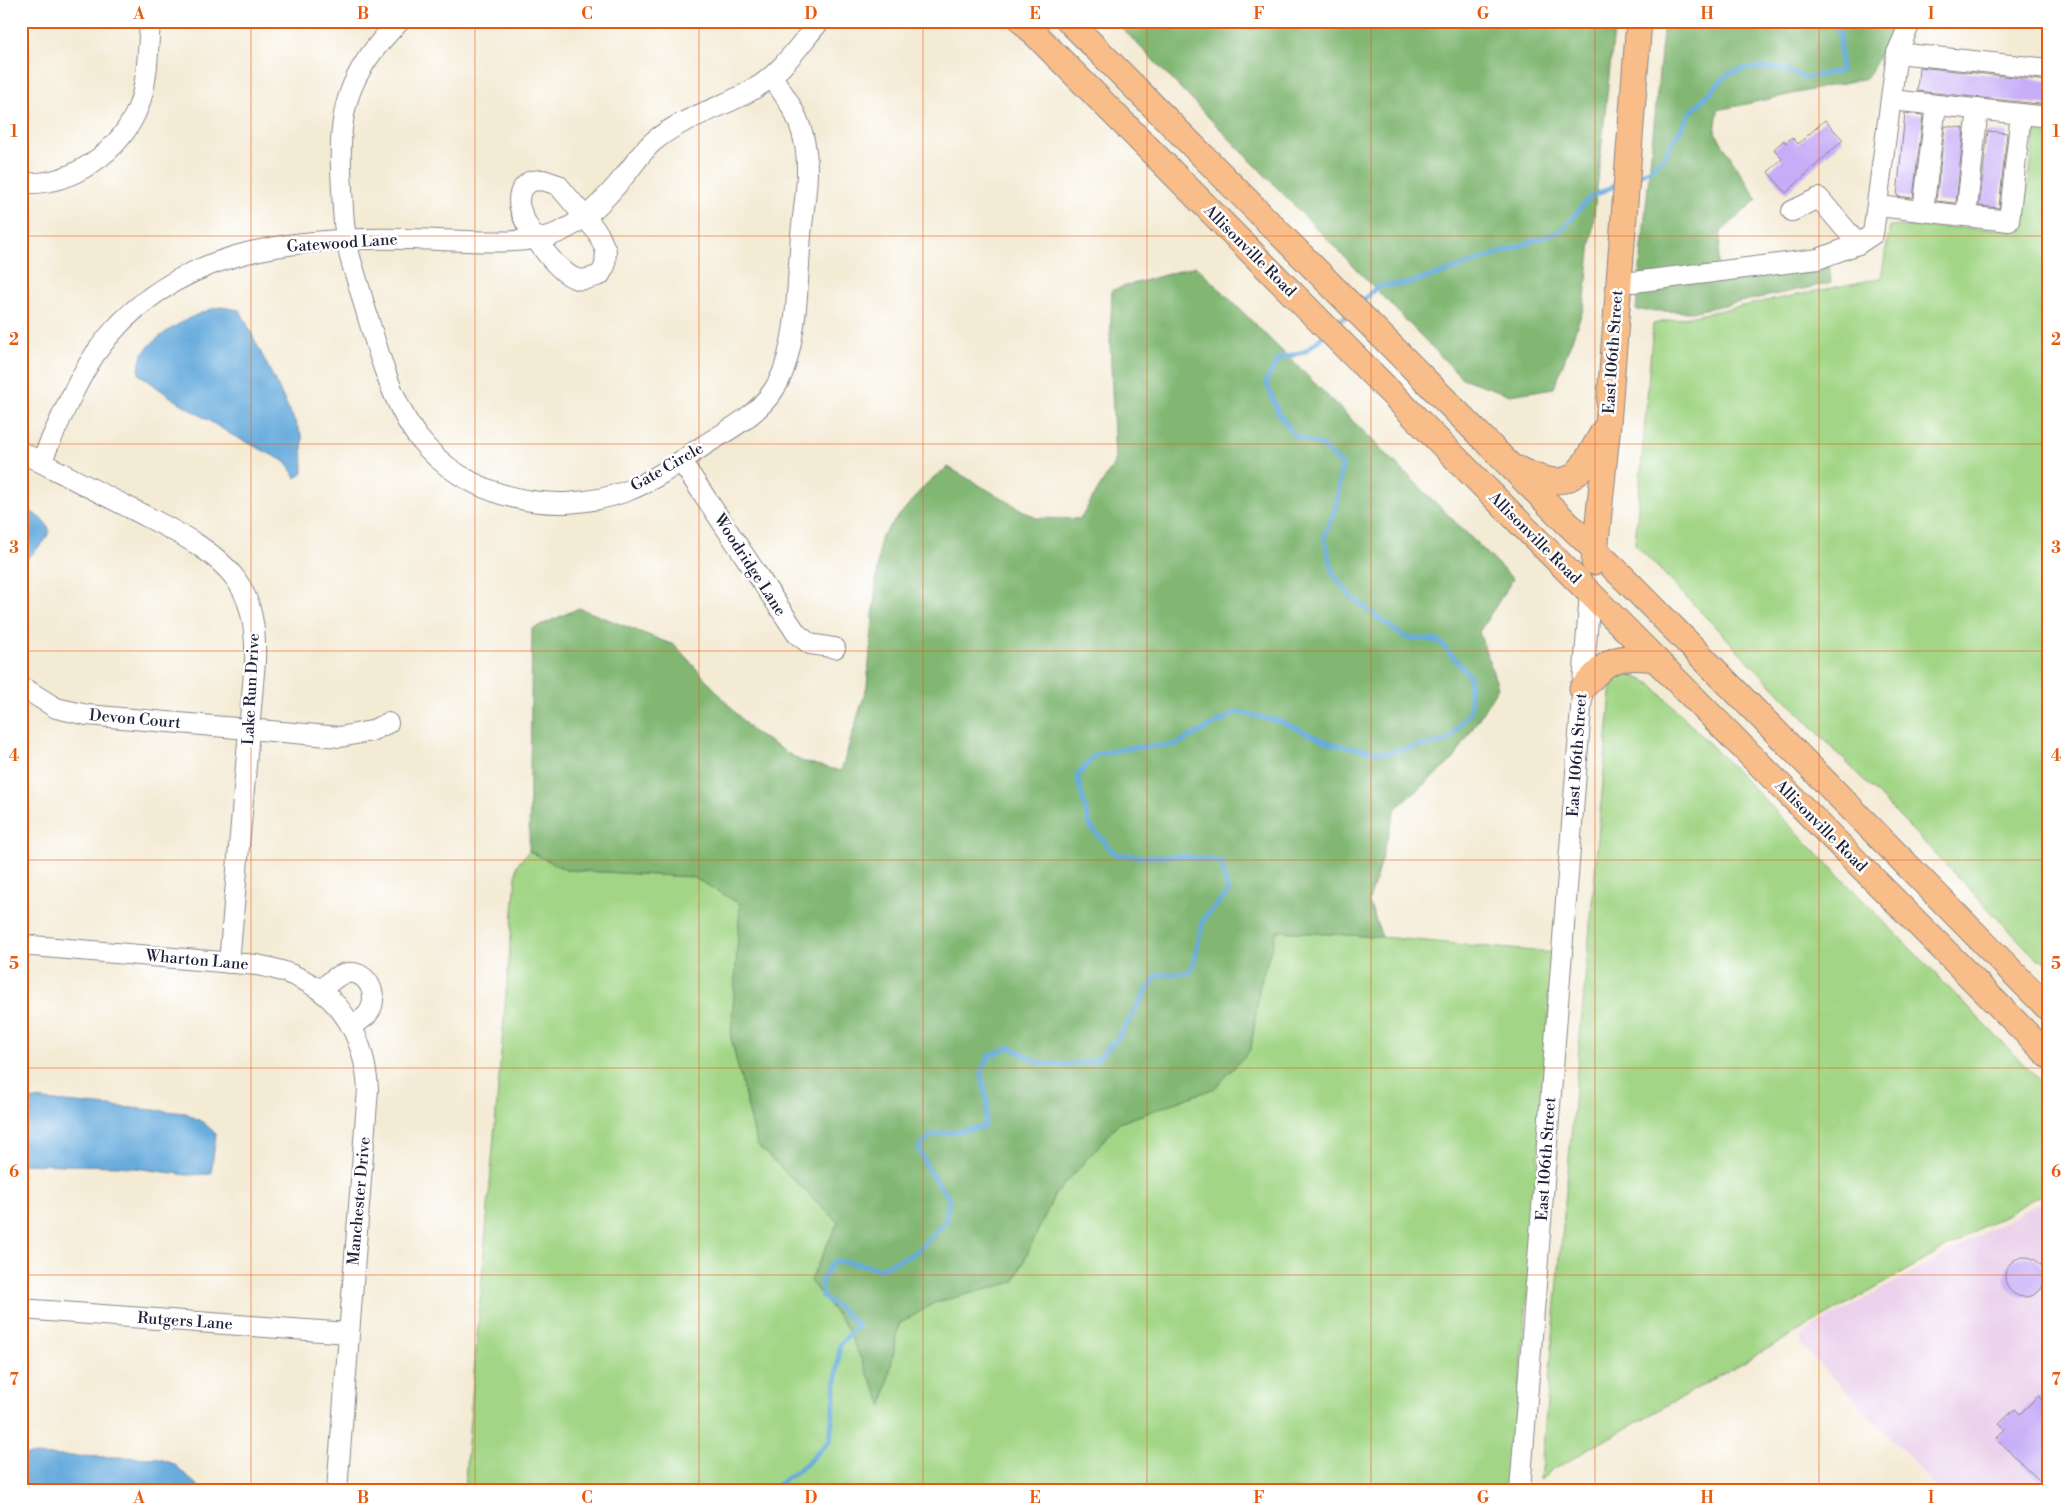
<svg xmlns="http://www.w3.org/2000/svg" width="2070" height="1511" viewBox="0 0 2070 1511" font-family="'Libre Bodoni',serif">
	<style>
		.built { fill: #ebd1ec }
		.green { fill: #a2d686; stroke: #627c60 }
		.forest { fill: #81b773; stroke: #526c57 }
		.water { fill: #68acdd; stroke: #45678c }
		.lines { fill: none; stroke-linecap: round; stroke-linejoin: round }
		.stream { stroke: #68acdd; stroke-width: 5 }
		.building { fill: #c7adf7 }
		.minor-casing { stroke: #8b8688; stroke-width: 22 }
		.major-casing { stroke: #8b8688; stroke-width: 27 }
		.minor { stroke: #fff; stroke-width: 20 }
		.major { stroke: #f8bd89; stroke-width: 25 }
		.grid { fill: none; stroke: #e8590c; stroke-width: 1; stroke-opacity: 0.55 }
		.labels { text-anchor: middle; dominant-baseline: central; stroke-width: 5; stroke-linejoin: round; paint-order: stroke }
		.street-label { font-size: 16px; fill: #22223b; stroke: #fff }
		.neatline { fill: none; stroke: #e8590c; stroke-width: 2 }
		.grid-label { font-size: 16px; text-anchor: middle; font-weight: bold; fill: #e8590c }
	</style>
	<rect width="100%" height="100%" fill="#fff"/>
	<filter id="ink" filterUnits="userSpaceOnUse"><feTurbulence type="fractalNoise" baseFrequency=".02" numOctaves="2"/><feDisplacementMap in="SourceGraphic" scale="10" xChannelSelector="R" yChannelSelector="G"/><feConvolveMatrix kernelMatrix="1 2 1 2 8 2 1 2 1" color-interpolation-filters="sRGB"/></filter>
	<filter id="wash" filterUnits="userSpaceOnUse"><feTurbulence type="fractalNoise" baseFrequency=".0096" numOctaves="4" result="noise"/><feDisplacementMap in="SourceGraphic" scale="20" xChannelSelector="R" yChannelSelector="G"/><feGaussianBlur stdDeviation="1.12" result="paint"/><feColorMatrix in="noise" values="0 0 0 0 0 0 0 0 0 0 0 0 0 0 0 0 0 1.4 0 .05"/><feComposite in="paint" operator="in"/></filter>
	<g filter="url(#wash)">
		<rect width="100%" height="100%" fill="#f4ebd5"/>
		<!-- built -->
		<polygon class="built" points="2049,1197 2049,1490 1940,1490 1801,1345 1803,1333"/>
		<!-- green -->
		<g class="green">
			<polygon points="2035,129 2049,130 2049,962 2036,958 1635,544 1653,324 1881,278 1890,226 2023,230"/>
			<polygon points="1623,674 1634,676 1651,684 2049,1090 2049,1190 1554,1469 1540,1480 1611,693 1614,682"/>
			<polygon points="529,851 566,870 693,877 741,904 731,1038 757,1145 838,1222 810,1281 845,1325 883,1405 899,1324 934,1303 1014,1282 1054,1196 1119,1123 1215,1088 1251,1049 1260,984 1277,931 1382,937 1554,953 1512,1490 464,1490 517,865"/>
		</g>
		<!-- forest -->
		<g class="forest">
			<polygon points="1115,21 1615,21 1584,307 1554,388 1510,395 1462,378"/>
			<polygon points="1664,21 1896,21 1896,27 1867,78 1718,110 1715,132 1757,199 1721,232 1716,284 1829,266 1831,283 1691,312 1636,310"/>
			<polygon points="1196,266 1513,579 1479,632 1498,687 1454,759 1396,808 1369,902 1382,937 1277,931 1260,984 1251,1049 1215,1088 1119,1123 1054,1196 1014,1282 934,1303 899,1324 883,1406 845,1325 810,1281 838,1222 757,1145 731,1038 740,904 693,877 566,870 529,851 532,629 579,608 676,646 752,731 801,761 841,771 867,686 880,538 926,484 948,467 1036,518 1080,519 1115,462 1110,341 1112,290"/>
		</g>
		<!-- water -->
		<g class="water">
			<path d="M220,307L240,310L302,436L303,473L296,478L286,462L232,435L169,396L139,374C139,367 140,358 144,352C158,333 198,311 220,307Z"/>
			<polygon points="21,504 45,522 50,531 44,542 21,565"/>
			<polygon points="21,1098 186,1113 204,1123 216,1134 211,1174 187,1175 120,1166 21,1164"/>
			<polygon points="21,1455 157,1458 174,1464 202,1490 21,1490"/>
		</g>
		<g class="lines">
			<!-- stream -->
			<g class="stream">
				<polyline points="1635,177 1649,170 1663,158 1691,112 1728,74 1749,68 1781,68 1804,78 1841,71 1840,36 1832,21"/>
				<polyline points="1359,304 1378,286 1406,284 1444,273 1561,231 1589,198 1620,183"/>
				<polyline points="1334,326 1349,313"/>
				<polyline points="771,1490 805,1465 830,1440 840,1344 858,1325 838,1307 822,1297 822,1278 834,1261 855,1263 879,1269 915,1253 946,1221 949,1198 927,1168 919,1147 932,1135 984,1127 988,1104 981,1073 989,1056 1010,1047 1039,1063 1065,1065 1095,1061 1118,1038 1157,975 1189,973 1194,962 1203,920 1228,892 1221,862 1184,856 1143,857 1115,854 1090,826 1077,776 1095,755 1128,748 1175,745 1238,712 1282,722 1332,744 1382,753 1448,741 1471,710 1469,675 1439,641 1404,637 1350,596 1333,573 1324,536 1336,507 1342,465 1322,446 1295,436 1278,413 1266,381 1279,359 1306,351 1324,335"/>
			</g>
		</g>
		<g id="blocks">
			<!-- building -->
			<g class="building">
				<polygon points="1919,67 2049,81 2049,105 1917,91"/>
				<polygon points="1905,113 1923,115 1913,198 1897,196"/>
				<polygon points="1825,120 1843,140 1786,193 1768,172 1782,159 1774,149 1784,140 1786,143 1792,137 1798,144"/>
				<polygon points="1945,126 1964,128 1956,203 1936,201"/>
				<polygon points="1988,131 2007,133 1999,208 1979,206"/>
				<circle cx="2025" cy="1277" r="20"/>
				<polygon points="2038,1396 2049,1407 2049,1490 1996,1438 2005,1429 1999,1424 2015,1409 2020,1414"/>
			</g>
		</g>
	</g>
	<g filter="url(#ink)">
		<use href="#blocks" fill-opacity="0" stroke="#8b8688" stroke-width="1"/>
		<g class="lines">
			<!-- minor casing -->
			<g class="minor-casing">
				<g id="minor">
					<path d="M400,21C345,74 337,114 342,188C343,214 344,238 352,264C369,316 385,393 417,436C465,499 554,518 627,491C654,481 679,462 703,446C728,430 756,416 773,391C782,378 787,362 790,347C798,311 798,272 801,235C804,204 811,170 804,140C799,116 786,97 772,77"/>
					<polyline points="1897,53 2049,69"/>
					<polyline points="1891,100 2049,117"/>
					<path d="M543,180L558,185L598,233L606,251L605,266L600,275C593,277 584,281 577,279C557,274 518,220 519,200C519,191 524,186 531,181Z"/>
					<path d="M21,183C71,187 122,151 139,105C148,79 148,49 150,21"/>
					<polyline points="1878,206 2009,221 2021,114"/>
					<polyline points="1792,211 1819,198 1858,244"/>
					<polyline points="1923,211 1936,105"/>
					<polyline points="1966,216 1978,109"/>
					<polyline points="1618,280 1634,282 1818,259 1858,244 1873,234 1897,53 1911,21"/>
					<path d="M21,452C58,471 94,490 130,508C164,526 211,546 235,578C253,602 256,632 255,661L229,963"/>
					<polyline points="681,461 797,634 810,644 835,648"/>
					<path d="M41,462C57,427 74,386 95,354C167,250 291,236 408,239C449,239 514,247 552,235C583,224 606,199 626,174C635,163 643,150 654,141C684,116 724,108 757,87C782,72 800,44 820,21"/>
					<polyline points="27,690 56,708 87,715 340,737 371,731 388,723"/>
					<path d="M21,945L257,965C326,977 363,1019 368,1089L337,1490"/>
					<path d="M321,991C328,984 334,977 343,974C367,966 382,998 367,1015C363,1019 356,1023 351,1027"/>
					<polyline points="21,1309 348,1333"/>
					<polyline points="1520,1490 1590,593"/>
				</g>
			</g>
			<!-- major casing -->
			<g class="major-casing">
				<g id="major">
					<polyline points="1022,21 2049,1056"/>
					<polyline points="1069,21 1568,524 1625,579 2049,1009"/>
					<path d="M1518,469C1574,495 1577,477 1604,430"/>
					<polyline points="1594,562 1608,424 1639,21"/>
					<path d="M1582,689C1610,658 1614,655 1655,659"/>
				</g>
			</g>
			<!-- minor -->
			<use href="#minor" class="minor"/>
			<!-- major -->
			<use href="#major" class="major"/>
		</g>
	</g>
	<!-- grid -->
	<path class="grid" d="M251,21V1490M475,21V1490M699,21V1490M923,21V1490M1147,21V1490M1371,21V1490M1595,21V1490M1819,21V1490M21,236H2049M21,444H2049M21,651H2049M21,860H2049M21,1068H2049M21,1275H2049"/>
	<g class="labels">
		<!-- street labels -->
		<g class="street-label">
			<text transform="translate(342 243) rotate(-4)">Gatewood Lane</text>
			<text transform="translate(1250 251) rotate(45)">Allisonville Road</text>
			<text transform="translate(1613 352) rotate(-86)">East 106th Street</text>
			<text transform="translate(667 467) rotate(-30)">Gate Circle</text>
			<text transform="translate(1535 538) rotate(45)">Allisonville Road</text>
			<text transform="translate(750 565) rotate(57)">Woodridge Lane</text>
			<text transform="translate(251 689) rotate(-87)">Lake Run Drive</text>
			<text transform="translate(135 719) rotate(5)">Devon Court</text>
			<text transform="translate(1577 755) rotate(-86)">East 106th Street</text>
			<text transform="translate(1821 826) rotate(45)">Allisonville Road</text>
			<text transform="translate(197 960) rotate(5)">Wharton Lane</text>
			<text transform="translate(1546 1159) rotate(-86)">East 106th Street</text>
			<text transform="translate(359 1201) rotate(-85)">Manchester Drive</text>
			<text transform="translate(185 1321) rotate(4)">Rutgers Lane</text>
		</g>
	</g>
	<!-- margin -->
	<rect width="2070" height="1511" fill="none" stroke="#fff" stroke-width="55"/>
	<rect x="28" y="28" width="2014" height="1456" class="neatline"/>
	<g class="grid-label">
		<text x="139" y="19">A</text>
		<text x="363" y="19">B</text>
		<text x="587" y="19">C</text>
		<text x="811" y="19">D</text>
		<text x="1035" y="19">E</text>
		<text x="1259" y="19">F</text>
		<text x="1483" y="19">G</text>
		<text x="1707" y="19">H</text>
		<text x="1931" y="19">I</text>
		<text x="14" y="137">1</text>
		<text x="2056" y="137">1</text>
		<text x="14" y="345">2</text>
		<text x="2056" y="345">2</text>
		<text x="14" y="553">3</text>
		<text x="2056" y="553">3</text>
		<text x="14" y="761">4</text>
		<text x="2056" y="761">4</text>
		<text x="14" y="969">5</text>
		<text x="2056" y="969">5</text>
		<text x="14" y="1177">6</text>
		<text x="2056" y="1177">6</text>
		<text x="14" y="1385">7</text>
		<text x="2056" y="1385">7</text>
		<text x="139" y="1503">A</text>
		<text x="363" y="1503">B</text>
		<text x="587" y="1503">C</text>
		<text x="811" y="1503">D</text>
		<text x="1035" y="1503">E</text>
		<text x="1259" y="1503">F</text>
		<text x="1483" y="1503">G</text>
		<text x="1707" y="1503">H</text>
		<text x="1931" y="1503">I</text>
	</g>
</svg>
